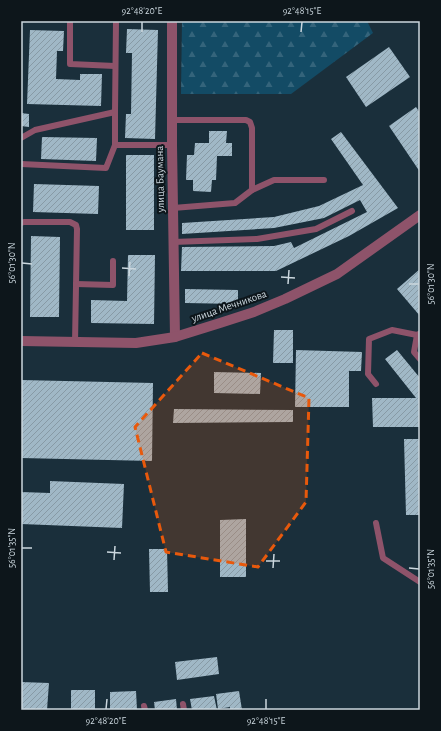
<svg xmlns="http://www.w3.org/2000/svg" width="441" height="731" viewBox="0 0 441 731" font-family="'Alegreya Sans',sans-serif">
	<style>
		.forest { fill: url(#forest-firs) }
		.building { fill: url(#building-hatch) }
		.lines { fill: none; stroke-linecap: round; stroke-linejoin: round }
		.service { stroke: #8e536a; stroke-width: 6 }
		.minor { stroke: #8e536a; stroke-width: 10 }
		.tertiary { stroke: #8e536a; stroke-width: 10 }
		.marked { fill: #e8590c; fill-opacity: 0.2; stroke: #e8590c; stroke-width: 3; stroke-dasharray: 8 5; stroke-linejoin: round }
		.ticks { fill: none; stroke: #cbd7de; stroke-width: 1.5 }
		.labels { text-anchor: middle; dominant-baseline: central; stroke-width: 4; stroke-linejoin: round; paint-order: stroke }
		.street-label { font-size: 11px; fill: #cbd7de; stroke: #0d161b }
		.neatline { fill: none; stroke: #cbd7de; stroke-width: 1.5 }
		.ticks-label { font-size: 10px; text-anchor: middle; fill: #cbd7de }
	</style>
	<defs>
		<pattern id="forest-firs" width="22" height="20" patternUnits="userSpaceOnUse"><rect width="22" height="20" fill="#134b65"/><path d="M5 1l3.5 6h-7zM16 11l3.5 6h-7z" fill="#34647b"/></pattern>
		<pattern id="building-hatch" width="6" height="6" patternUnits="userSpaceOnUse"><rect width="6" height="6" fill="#a0b8c6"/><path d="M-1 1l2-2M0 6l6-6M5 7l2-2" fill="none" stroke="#879aa5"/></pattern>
	</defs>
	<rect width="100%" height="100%" fill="#1a2f3b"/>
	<!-- forest -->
	<polygon class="forest" points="182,21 367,21 373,33 291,94 181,94"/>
	<!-- building -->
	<g class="building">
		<polygon points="127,29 158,30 155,139 125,138 126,114 131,114 132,53 126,53"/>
		<polygon points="30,30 64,31 63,51 57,51 56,79 80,80 80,74 102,74 101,106 27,104"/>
		<polygon points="389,47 410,77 366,107 346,77"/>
		<polygon points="416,107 420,113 420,172 389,126"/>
		<polygon points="21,113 29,114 29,127 21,126"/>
		<polygon points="209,131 227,131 226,143 232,143 232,156 217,156 216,180 212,180 211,192 193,191 193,180 186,180 187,155 194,155 195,143 209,143"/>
		<polygon points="341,132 398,208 349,236 276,271 181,271 182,247 274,246 291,242 294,248 367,212 360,200 324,218 274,228 182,234 182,223 274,217 319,206 363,185 331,139"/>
		<polygon points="42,137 97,138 96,161 41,159"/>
		<rect x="126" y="155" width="28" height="75"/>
		<polygon points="34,184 99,186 98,214 33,212"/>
		<polygon points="31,236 60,237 59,317 30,317"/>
		<polygon points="128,255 155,255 154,324 91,323 91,300 127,301"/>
		<polygon points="420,269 420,316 397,289"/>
		<polygon points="185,289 238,290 238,304 185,303"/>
		<polygon points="274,330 293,330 293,363 273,363"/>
		<polygon points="296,350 362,352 361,371 349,371 349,407 295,407"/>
		<polygon points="397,350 420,378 420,427 373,427 372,398 416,398 385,359"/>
		<polygon points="214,372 261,373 260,394 214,393"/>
		<polygon points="21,380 153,383 152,461 21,458"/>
		<polygon points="174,409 293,410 293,422 173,423"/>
		<polygon points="404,439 420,439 420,515 406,515"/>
		<polygon points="50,481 124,484 122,528 21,524 21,492 50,493"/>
		<polygon points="246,519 246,577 220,577 220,520"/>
		<polygon points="149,549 167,549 168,592 150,592"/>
		<polygon points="217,657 219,674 177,680 175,662"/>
		<polygon points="21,682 49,683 47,710 21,710"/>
		<rect x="71" y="690" width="24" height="20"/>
		<polygon points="136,691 137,710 110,710 110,692"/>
		<polygon points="239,691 242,710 230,710 230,707 218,709 216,694"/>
		<polygon points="214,696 217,710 192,710 190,699"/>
		<polygon points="176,699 177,710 155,710 154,702"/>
	</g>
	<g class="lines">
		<!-- service -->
		<g class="service">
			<polyline points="70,21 70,64 115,66"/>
			<polyline points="172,120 246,120 250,122 252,128 252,190"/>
			<polyline points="21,138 35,130 115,112"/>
			<polyline points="115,145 172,145"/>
			<polyline points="21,164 106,168 115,145 115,112 116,21"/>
			<polyline points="173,208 235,203 252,190 274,180 324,180"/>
			<polyline points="21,223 24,222 70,222 76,225 77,229 75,343"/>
			<polyline points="173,242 257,239 316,229 352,211"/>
			<polyline points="76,284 113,285 113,261"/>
			<polyline points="419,334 417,335 414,352 420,359"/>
			<polyline points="376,384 368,374 369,339 392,330 417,335"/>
			<polyline points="376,523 383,558 420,582"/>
			<polyline points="183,704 184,710"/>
			<polyline points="144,706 145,710"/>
		</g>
		<!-- minor -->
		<polyline class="minor" points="172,21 172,145 175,337"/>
		<!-- tertiary -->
		<polyline class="tertiary" points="21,341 136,343 175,337 220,323 254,312 285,299 337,274 420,215"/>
	</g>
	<!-- marked area -->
	<path class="marked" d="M202,353L309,398L306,502L258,567L166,552L135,427Z"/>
	<!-- ticks -->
	<path class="ticks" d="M142,32V22M301,32L302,22M22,263L32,264M122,268L136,269M129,276L130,262M281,277L295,278M288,284L289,270M409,284H419M22,548H32M107,552L121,553M114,560L115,546M266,561H280M273,568L274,554M409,568L419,569M106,709L107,699M266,709V699"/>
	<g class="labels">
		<!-- street labels -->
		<g class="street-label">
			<text transform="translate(160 179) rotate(-91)">улица Баумана</text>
			<text transform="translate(229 306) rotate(-19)">улица Мечникова</text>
		</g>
	</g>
	<!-- border -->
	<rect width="441" height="731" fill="none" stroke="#0d161b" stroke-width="44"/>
	<rect x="22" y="22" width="397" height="687" class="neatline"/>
	<g class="ticks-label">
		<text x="142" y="14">92°48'20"E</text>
		<text x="302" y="14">92°48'15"E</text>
		<text transform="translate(11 263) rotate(-90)" y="4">56°01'30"N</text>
		<text transform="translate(430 284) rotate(-90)" y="4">56°01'30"N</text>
		<text transform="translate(11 548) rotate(-90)" y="4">56°01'35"N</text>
		<text transform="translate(430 569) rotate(-90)" y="4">56°01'35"N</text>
		<text x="106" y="724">92°48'20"E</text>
		<text x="266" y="724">92°48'15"E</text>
	</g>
</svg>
